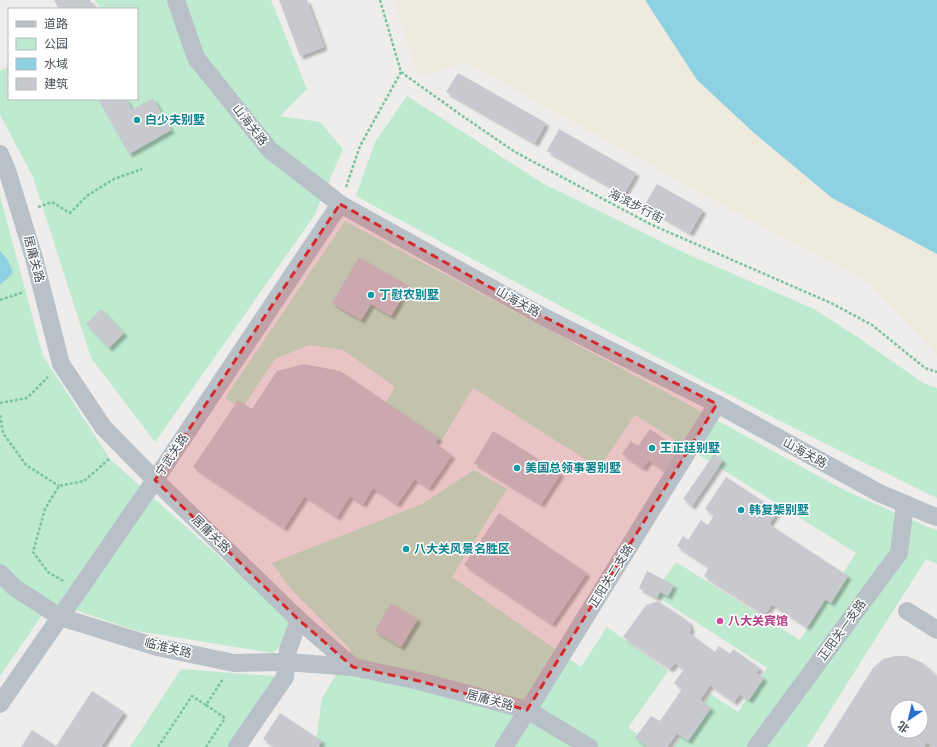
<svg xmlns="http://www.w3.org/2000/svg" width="937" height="747" viewBox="0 0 937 747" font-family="'Archivo Narrow','Noto Sans SC',sans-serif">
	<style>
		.green { fill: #beeacf }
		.sand { fill: #efeade }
		.water { fill: #8ed1e3 }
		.building { fill: #c7c9cf; fill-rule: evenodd; filter: url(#shadow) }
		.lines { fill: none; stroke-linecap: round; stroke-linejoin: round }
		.path { stroke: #79c49f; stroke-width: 2.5; stroke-dasharray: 3 2; stroke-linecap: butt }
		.minor { stroke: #b9c1c8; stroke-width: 18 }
		.marked { fill: #d62828; fill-opacity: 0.2; stroke: #d62828; stroke-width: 3; stroke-dasharray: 8 5; stroke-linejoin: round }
		.culture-dot { fill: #0f9aa8; stroke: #fff; stroke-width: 1.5 }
		.hotel-dot { fill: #d1479c; stroke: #fff; stroke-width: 1.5 }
		.labels { text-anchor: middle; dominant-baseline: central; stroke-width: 3; stroke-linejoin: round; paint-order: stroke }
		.culture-label { font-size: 12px; font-weight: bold; fill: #0d838f; stroke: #fff; text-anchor: start }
		.street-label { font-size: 12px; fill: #465058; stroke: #fff }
		.hotel-label { font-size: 12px; font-weight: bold; fill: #b23c85; stroke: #fff; text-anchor: start }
	</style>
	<defs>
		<filter id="shadow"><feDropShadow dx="3.5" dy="3.5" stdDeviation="1" flood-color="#0004"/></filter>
	</defs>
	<rect width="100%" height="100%" fill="#efecec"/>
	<!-- green -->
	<g class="green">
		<polygon points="95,0 271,0 307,89 280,116 320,122 343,149 314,216 155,442 91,358 33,177 0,115 0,71 9,66 9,99 137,99 137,9 101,9"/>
		<path d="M407,96L544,184L687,254L814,309L859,338L923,383L937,388V498C740,404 548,300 356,196L375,142Z"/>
		<polygon points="0,196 43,356 110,459 299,628 273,653 137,631 51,602 0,676"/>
		<polygon points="345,221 660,389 844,490 928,527 937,530 937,564 926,559 807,747 674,747 710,694 738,712 767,668 653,594 676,562 800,640 856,553 635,415 599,468 473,388 440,443 383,408 395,387 343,350 309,345 275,359 242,409 225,398"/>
		<polygon points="474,470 507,489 452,577 581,667 607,627 668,671 628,728 658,747 321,747 316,741 322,698 351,650 291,589 272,563 422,504"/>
		<polygon points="181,669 285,677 239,747 130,747"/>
	</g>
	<!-- sand -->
	<polygon class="sand" points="393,0 645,0 697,80 753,132 832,198 937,254 937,356 868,282 732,210 466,62 419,77"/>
	<!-- water -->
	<g class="water">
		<polygon points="645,0 937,0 937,254 832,198 753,132 697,80"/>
		<polygon points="0,251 8,260 13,273 0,285"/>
	</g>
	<!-- building -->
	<g class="building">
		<polygon points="54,0 90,0 95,9 59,9"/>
		<polygon points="279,0 307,0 324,47 300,56"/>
		<polygon points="458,73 546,123 535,143 446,92"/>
		<polygon points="153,98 171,130 129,154 98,99 126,99 132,110"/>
		<polygon points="559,129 636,173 624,194 547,151"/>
		<polygon points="657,184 703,210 690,233 644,206"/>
		<polygon points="359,257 409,286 391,316 371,304 361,320 332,303"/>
		<polygon points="101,309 124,333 109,348 86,324"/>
		<polygon points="304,364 340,371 439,438 435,443 452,455 429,488 415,479 397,504 373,488 363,504 350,496 337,517 305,496 284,528 193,467 238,400 252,409 277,371"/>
		<polygon points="650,429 681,451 666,472 649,460 643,468 622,454 631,441 638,446"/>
		<polygon points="493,431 561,473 541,504 474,463"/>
		<polygon points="714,454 723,460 692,506 683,499"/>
		<polygon points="726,477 778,511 769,524 848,576 831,603 825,599 807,627 772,604 765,615 704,576 709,567 677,546 683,536 688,540 701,520 708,525 714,515 705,509"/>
		<polygon points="499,513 587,573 552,624 464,565"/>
		<polygon points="647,571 674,585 668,596 660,592 657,598 639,588"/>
		<polygon points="658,601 689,622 691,629 689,633 715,652 719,646 730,654 733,649 760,668 756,673 764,678 749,700 740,694 734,702 710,685 700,700 711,708 688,741 677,733 667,747 648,747 635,738 651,716 660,721 682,689 674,683 684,669 675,663 670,669 623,637 646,605"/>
		<polygon points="391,603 418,619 401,647 375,631"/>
		<path d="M895,656H907L921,662L931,670L937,677V725L936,728L937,729V747H935L927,742L924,747H823L873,668L883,659ZM897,707H921V731H897Z"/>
		<polygon points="92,691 124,712 101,747 21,747 32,730 56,746"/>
		<polygon points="280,713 322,741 318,747 275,747 263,739"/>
	</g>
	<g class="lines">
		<!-- path -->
		<g class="path">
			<polyline points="380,0 401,72 461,115 515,152 650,224 831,303 872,325 925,368 937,372"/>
			<polyline points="346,187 360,146 401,72"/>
			<polyline points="38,207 52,202 70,213 88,195 114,179 142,169"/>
			<polyline points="0,300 24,292"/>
			<polyline points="0,403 27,398 48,377"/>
			<polyline points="0,415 3,433 26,465 59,486"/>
			<polyline points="63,581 48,572 33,552 45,509 59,486 84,481 109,459"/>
			<polyline points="206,705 225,718 206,747"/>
			<polyline points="158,747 192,696 206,705 223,679"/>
		</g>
		<!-- minor -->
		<g class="minor">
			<polyline points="176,0 196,58 270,150 340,204 544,317 717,404 879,493 931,515 937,517"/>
			<polyline points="0,154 7,170 34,258 61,364 103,427 155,480 299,620 353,667"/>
			<polyline points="0,573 15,588 60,617 157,647 234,663 286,662 353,667 419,681 527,710 589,747"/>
			<polyline points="907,611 937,630"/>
			<polyline points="0,704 155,480 340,204"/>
			<polyline points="237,747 285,677 288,650 299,620"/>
			<polyline points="504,747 538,694 717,404"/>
			<polyline points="756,747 899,553 905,504"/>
		</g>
	</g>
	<!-- marked area -->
	<path class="marked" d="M340,204L544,317L717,404L527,710L419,681L353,667L299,620L155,480Z"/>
	<!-- markers -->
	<g class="culture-dot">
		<circle cx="137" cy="120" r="4"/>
		<circle cx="371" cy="295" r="4"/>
		<circle cx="652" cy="448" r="4"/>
		<circle cx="517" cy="468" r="4"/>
		<circle cx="741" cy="510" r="4"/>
		<circle cx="406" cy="549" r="4"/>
	</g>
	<circle class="hotel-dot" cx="720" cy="621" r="4"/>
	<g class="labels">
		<!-- culture labels -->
		<g class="culture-label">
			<text x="145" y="120">白少夫别墅</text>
			<text x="379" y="295">丁慰农别墅</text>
			<text x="660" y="448">王正廷别墅</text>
			<text x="525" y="468">美国总领事署别墅</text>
			<text x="749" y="510">韩复榘别墅</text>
			<text x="414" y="549">八大关风景名胜区</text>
		</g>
		<!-- street labels -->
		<g class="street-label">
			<text transform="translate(250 125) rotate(52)">山海关路</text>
			<text transform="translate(636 206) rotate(27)">海滨步行街</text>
			<text transform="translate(34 259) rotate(75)">居庸关路</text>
			<text transform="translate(518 302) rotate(29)">山海关路</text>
			<text transform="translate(805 453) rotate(29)">山海关路</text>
			<text transform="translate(172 455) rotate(-56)">宁武关路</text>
			<text transform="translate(211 534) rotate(44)">居庸关路</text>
			<text transform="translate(611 576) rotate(-58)">正阳关二支路</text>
			<text transform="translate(842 630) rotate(-54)">正阳关一支路</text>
			<text transform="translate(168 648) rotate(14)">临淮关路</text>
			<text transform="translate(490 700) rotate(15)">居庸关路</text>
		</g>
		<!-- hotel labels -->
		<g class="hotel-label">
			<text x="728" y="621">八大关宾馆</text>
		</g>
	</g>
	<!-- legend -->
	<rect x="8" y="8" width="130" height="92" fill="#ffffff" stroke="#b5b9bc"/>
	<rect x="16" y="21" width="20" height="6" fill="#b9c1c8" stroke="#b5b9bc"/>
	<text x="44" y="28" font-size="12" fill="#465058">道路</text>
	<rect x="16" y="38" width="20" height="12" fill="#beeacf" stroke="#b5b9bc"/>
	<text x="44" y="48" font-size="12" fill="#465058">公园</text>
	<rect x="16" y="58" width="20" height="12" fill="#8ed1e3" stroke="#b5b9bc"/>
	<text x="44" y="68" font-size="12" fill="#465058">水域</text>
	<rect x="16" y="78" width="20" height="12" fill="#c7c9cf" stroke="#b5b9bc"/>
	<text x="44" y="88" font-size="12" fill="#465058">建筑</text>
	<!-- north arrow -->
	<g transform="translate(909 719) rotate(215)"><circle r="19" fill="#ffffff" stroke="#b5b9bc"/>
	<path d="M0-3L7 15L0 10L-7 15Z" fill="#2970cc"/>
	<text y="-6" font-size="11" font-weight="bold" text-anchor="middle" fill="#465058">北</text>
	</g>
</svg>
